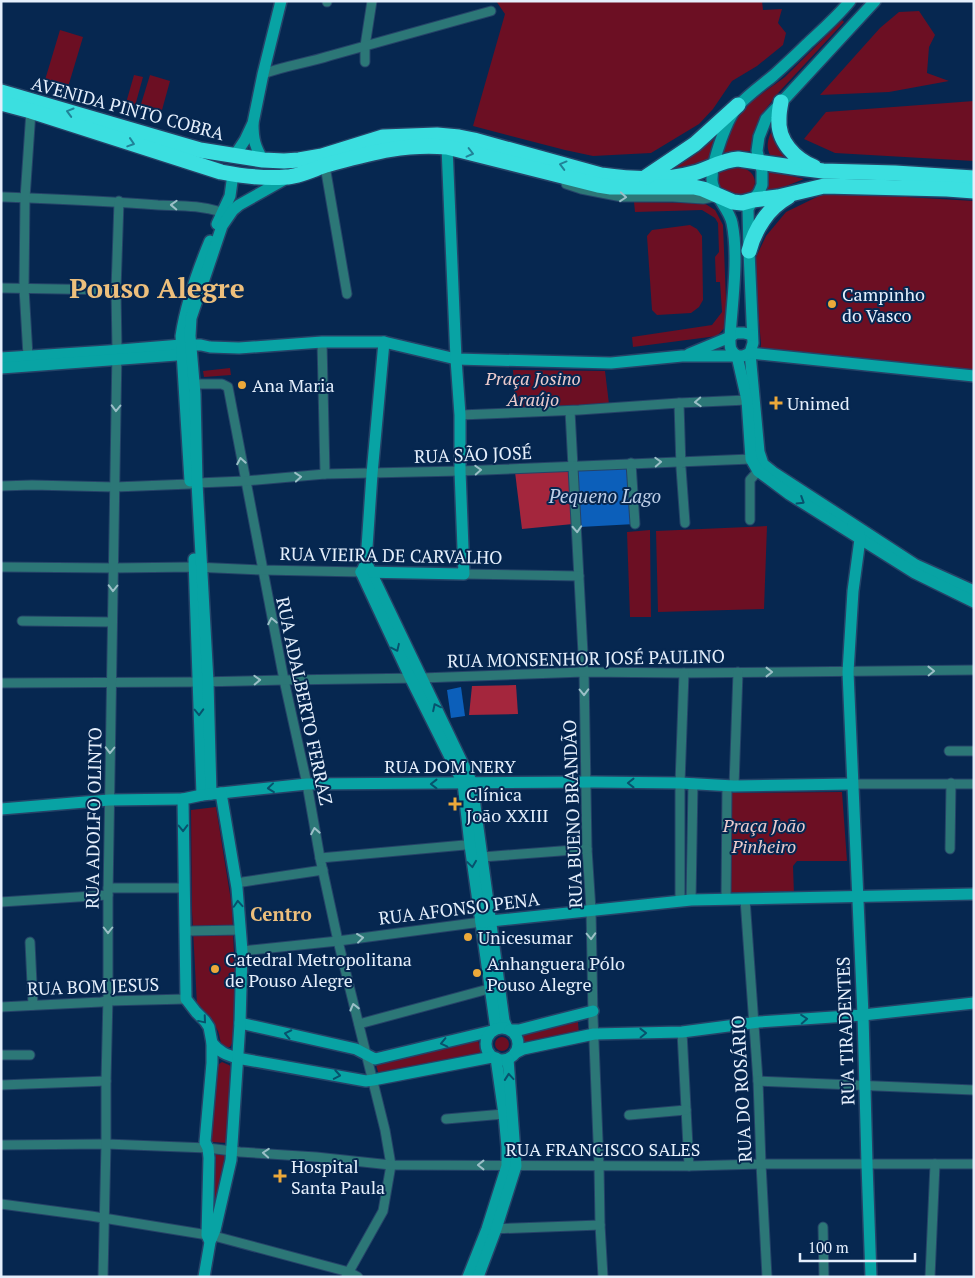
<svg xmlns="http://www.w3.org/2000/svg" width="975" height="1278" viewBox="0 0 975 1278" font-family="'PT Serif',serif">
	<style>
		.green { fill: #6c0f23 }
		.forest { fill: #a4263d }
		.water { fill: #0c5fba }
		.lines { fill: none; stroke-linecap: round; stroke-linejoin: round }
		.street-casing { stroke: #254368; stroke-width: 11 }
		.secondary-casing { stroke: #254368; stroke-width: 14 }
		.highway-casing { stroke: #254368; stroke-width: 18 }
		.street { stroke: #2c7777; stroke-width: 9 }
		.secondary { stroke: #08a3a4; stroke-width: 11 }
		.highway { stroke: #3bdfe0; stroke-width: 15 }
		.oneway { stroke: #208398 }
		.oneway2 { stroke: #9bbfc7 }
		.oneway3 { stroke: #07526d }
		.poi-dot { fill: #eca93a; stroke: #062750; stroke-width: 2 }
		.labels { text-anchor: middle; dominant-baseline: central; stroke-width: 4; stroke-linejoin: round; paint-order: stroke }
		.street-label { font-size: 18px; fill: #e5effc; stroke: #062750 }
		.poi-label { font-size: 18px; fill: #e5effc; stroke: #062750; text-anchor: start }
		.park-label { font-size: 18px; font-style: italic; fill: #eccbcc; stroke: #062750 }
		.water-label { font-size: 19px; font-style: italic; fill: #becfe7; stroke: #062750 }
		.neighbourhood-label { font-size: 19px; font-weight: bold; fill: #edbf7c; stroke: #062750 }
		.town-label { font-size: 28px; font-weight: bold; fill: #edbf7c; stroke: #062750 }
	</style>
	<rect width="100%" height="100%" fill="#062750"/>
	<!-- green -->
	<g class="green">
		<polygon points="496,1 762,1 763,10 782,9 778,23 786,33 783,45 757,66 732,81 713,109 699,124 651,153 593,156 565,150 473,126 505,14"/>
		<polygon points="919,11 935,35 929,47 927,73 949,81 889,92 820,95 880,28 899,12"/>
		<polygon points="842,20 844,22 779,92 765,110 758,123 753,137 751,151 733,152 722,155 728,133 740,111 749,103 785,77"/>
		<polygon points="60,30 83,37 68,87 45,80"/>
		<polygon points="134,75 143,77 135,106 126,103"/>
		<polygon points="150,75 170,81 162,110 141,104"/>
		<polygon points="974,101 974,161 835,153 804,139 826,112"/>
		<path d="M776,124L797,162L771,157C764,145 769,135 776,124Z"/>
		<path d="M721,129L713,161L655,175C683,161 700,153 721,129Z"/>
		<path d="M737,166C766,172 756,200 734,197C730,197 724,193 719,191L716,178C721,169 727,167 737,166Z"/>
		<polygon points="768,170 804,179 766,194 769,182"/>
		<polygon points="823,194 855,194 974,201 974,370 760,351 761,344 756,285 756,257 766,236 786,212"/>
		<polygon points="634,202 704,203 715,210 723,225 727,325 717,336 633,347 632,337 712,325 722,312 720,282 716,282 715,257 719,252 718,223 715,218 702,210 635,212"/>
		<polygon points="690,225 697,229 702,236 703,300 699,307 691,313 657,315 652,310 647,236 652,230"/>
		<polygon points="230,368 231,375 204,377 203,371"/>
		<polygon points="513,370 605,371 609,404 516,409"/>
		<polygon points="767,526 764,609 658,612 656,531"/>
		<polygon points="650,530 651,617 630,617 627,532"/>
		<polygon points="842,792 847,861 797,861 793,866 794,895 721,895 722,799 729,793"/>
		<path d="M216,807L232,907L236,1001L233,1042L230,1047L226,1048L222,1047C220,1042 220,1036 218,1031C213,1021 204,1013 197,1005L192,911L191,810Z"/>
		<polygon points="578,1022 579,1034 522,1045 520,1035"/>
		<circle cx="502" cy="1044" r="7"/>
		<polygon points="478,1040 481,1053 379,1075 376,1065"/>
		<polygon points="222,1062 229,1065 234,1070 228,1143 211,1142 216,1066"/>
		<polygon points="212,1151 229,1153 216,1203 211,1201"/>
	</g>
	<!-- forest -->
	<g class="forest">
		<polygon points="571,469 573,524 522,529 515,472"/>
		<polygon points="516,685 518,714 469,715 472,686"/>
	</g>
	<!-- water -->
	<g class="water">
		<polygon points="631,463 635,524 580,527 574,466"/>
		<polygon points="461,687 465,716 451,718 447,690"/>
	</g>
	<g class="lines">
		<!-- street casing -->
		<g class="street-casing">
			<g id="street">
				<polyline points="327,2 327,1"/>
				<polyline points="365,62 365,46 372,1"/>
				<path d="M263,74C284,66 307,63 329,56C383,41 437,26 491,11"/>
				<polyline points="325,166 347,294"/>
				<polyline points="566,184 581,189 622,197 673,197 703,199 718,196"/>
				<path d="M1,197C53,199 106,201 158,205C181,206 199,205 222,212"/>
				<polyline points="1,288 116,290"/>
				<polyline points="322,342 325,474"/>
				<polyline points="28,356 24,288 25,198 31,111"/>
				<polyline points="189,384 222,384 228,387 284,680 307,784 320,858 338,941 385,1130 391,1165 383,1211 346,1277"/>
				<polyline points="679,403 681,468 685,523"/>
				<polyline points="570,411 584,672 587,849 591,910 593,1017 599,1165 600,1225 603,1277"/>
				<polyline points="460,415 579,410 679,403 747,400"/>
				<polyline points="631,463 635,524"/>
				<polyline points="197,483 245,481 325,474 460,471 751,459"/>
				<polyline points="1,486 32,485 115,487 190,484"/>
				<polyline points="750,520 750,480 758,471"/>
				<polyline points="1,567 113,568 194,567 262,570 361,572"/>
				<polyline points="464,574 579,576"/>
				<polyline points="22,621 112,622"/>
				<polyline points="1,683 198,682 284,680 422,678 584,672 684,673 974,670"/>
				<polyline points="949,751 974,751"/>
				<polyline points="852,784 974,784"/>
				<polyline points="734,786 738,672"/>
				<polyline points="950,849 951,783"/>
				<polyline points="482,857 587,849"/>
				<polyline points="320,858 476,844"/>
				<polyline points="236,883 323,870"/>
				<polyline points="108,888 184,888"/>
				<polyline points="726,899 727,786"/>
				<polyline points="745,899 758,1081 761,1164 767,1277"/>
				<polyline points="691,900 693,783"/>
				<polyline points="680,901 680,783 684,673"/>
				<polyline points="1,902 108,895"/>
				<polyline points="186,931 240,930"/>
				<polyline points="30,942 33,1005"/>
				<polyline points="242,951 338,941 481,922"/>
				<polyline points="1,1007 101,1002 107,1001 186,999"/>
				<polyline points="359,1024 496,987"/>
				<polyline points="682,1032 689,1166"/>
				<polyline points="1,1055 30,1055"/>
				<polyline points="758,1081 974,1090"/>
				<polyline points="1,1085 106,1081"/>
				<polyline points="629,1115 686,1110"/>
				<polyline points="446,1119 504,1114"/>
				<polyline points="1,1145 106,1144 208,1148 240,1152 316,1157 391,1165 689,1166 761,1164 974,1164"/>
				<polyline points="1,1204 91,1216 214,1236 349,1272 358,1277"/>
				<polyline points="823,1227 824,1277"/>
				<polyline points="491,1229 600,1225"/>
				<polyline points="103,1277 106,1144 106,1081 108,996 108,895 117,350 116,290 119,201"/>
				<polyline points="930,1277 935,1164"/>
			</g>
		</g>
		<!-- secondary casing -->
		<g class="secondary-casing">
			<g id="secondary">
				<polyline points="875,1 766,119 759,137 757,151 762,171 762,185 759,192 753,200 748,209 749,251 753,343 750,353 759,452 763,464 773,472 916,565 974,591"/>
				<path d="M253,124C253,139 255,147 263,160"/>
				<polyline points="235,155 245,140 253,123 263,74 281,1"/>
				<polyline points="217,224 230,196 233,174"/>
				<polyline points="689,354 730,337 736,333 744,333 752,335"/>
				<path d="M737,356C729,350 730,346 730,337C732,303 739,257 732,223C729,208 711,193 712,179C712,161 727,117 739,105C749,94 762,85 774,75C785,65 796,55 807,44C822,30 837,17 850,1"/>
				<polyline points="737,356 747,400 751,459 758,471 789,494 915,573 974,602"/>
				<polyline points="1,358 108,351 181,345 201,345 210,347 239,348 322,342 384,342 456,359 611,363 682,356 743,356 750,353 974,376"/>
				<polyline points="1,368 190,354"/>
				<path d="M190,481L181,336C186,303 197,272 210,241"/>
				<polyline points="853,525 859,533 860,539 853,591 848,672 863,1015 867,1164 871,1277"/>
				<polyline points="194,559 202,795"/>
				<polyline points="366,562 472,783 504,1021 507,1028"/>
				<polyline points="363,569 366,562 372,474 384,342"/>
				<polyline points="361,572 464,574 460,471 460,415 456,359 447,147"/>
				<polyline points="361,572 410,677 463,783 470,845 496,1029"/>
				<polyline points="221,793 307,784 594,782 680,783 734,786 852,784"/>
				<polyline points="211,794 208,682 197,483 195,394 190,336 191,318 222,226 233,210 239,205 287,178"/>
				<polyline points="1,809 109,800 183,799"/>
				<polyline points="481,922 691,900 974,894"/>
				<polyline points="240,1023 356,1049 375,1059 492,1031"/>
				<circle cx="502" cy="1044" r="16"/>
				<polyline points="510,1030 519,1030 593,1011"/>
				<path d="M212,1043C219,1052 227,1055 237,1058L366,1081L373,1080L492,1057"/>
				<polyline points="515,1053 523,1049 594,1034 682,1032 759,1022 863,1015 974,1003"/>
				<polyline points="204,1277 210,1242 215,1230 231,1160 240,1023 242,951 237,888 221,793 202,795 183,799 186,999 196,1012 205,1021 209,1027 212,1043 212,1063 205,1142 208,1148 209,1158 207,1235 210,1242"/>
				<polyline points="468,1277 487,1229 507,1166 507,1147 504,1114 496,1058"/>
				<polyline points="478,1277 496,1229 516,1166 508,1059"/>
			</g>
		</g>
		<!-- highway casing -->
		<g class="highway-casing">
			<g id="highway">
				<path d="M1,92L200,150L263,160L284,161L299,160L322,156L383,137L437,135L459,137L474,140L601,175C629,179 666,181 694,173C709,169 722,160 738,159L799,168L823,171L895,173L974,178"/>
				<path d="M781,102C780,107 779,112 779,118C777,141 795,159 814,167"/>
				<path d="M1,103L31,111L221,172C242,176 264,179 286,177C298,177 314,169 326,165C367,154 403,143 447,147L598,185L611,187H694L703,189L733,202L742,203L753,200L778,197L824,186L947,189L974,191"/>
				<polyline points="646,177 695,144 738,105"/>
				<path d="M749,251C755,229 768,208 788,197"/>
			</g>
		</g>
		<!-- street -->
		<use href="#street" class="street"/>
		<!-- secondary -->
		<use href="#secondary" class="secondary"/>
		<!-- highway -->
		<use href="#highway" class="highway"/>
	</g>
	<!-- one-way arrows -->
	<defs><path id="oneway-chevron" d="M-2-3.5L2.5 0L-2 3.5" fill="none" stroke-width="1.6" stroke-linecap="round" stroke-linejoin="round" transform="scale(1.25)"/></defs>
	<g class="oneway">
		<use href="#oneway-chevron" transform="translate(70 112) rotate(-164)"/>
		<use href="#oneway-chevron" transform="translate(131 143) rotate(18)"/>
		<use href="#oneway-chevron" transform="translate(470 153) rotate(14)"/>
		<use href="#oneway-chevron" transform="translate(563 165) rotate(-165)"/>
	</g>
	<g class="oneway2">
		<use href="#oneway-chevron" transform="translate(623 197) rotate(5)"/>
		<use href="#oneway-chevron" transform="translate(174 205) rotate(-178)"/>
		<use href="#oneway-chevron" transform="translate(698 402) rotate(177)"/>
		<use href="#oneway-chevron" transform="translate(116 408) rotate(91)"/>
		<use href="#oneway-chevron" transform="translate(241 461) rotate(-100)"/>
		<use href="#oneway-chevron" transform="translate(658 462) rotate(-3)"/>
		<use href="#oneway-chevron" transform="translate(478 470) rotate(-3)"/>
		<use href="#oneway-chevron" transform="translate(298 477) rotate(-5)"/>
		<use href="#oneway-chevron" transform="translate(577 529) rotate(87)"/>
		<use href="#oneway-chevron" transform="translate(113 588) rotate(91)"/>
		<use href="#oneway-chevron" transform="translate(272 621) rotate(-101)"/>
		<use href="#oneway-chevron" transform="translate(931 671) rotate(-1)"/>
		<use href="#oneway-chevron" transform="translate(769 672)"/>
		<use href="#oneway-chevron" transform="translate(257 680) rotate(-2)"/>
		<use href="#oneway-chevron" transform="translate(584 692) rotate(89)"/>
		<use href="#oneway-chevron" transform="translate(110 750) rotate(91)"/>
		<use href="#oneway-chevron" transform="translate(315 831) rotate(-100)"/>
		<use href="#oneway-chevron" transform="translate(108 930) rotate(90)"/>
		<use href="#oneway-chevron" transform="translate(591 936) rotate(88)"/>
		<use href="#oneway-chevron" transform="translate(360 938) rotate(-7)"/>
		<use href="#oneway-chevron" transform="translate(354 1007) rotate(-104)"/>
		<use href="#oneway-chevron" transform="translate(266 1153) rotate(-176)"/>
		<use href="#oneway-chevron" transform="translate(481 1165) rotate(-180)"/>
	</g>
	<g class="oneway3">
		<use href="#oneway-chevron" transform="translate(801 501) rotate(32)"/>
		<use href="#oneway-chevron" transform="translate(396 648) rotate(65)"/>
		<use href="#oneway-chevron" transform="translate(436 707) rotate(-116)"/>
		<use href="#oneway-chevron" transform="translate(199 712) rotate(88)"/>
		<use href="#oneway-chevron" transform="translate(631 783) rotate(-180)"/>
		<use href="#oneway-chevron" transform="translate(434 784) rotate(180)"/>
		<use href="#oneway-chevron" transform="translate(271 788) rotate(174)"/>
		<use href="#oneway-chevron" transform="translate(183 828) rotate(89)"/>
		<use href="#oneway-chevron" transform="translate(472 864) rotate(82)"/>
		<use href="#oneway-chevron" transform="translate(238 904) rotate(-94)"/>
		<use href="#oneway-chevron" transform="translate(804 1019) rotate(-4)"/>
		<use href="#oneway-chevron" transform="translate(203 1020) rotate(50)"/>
		<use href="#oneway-chevron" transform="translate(643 1033) rotate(-1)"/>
		<use href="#oneway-chevron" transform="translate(288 1034) rotate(-168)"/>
		<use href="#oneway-chevron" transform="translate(444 1043) rotate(167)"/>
		<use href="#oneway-chevron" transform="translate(337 1075) rotate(10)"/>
		<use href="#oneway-chevron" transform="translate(509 1077) rotate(-95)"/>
	</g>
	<!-- markers -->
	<g class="poi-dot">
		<circle cx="832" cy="304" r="5"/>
		<circle cx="242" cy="385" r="5"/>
		<path d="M773.5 395.5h5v5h5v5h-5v5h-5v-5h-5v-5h5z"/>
		<path d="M452.5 796.5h5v5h5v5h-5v5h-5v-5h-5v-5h5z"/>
		<circle cx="468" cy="937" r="5"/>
		<circle cx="215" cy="969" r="5"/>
		<circle cx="477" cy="973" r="5"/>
		<path d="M277.5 1168.5h5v5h5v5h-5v5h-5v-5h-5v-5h5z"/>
	</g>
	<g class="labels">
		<!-- street labels -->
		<g class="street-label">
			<text transform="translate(128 108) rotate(15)">AVENIDA PINTO COBRA</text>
			<text transform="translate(473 454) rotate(-2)">RUA SÃO JOSÉ</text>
			<text transform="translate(391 555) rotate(1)">RUA VIEIRA DE CARVALHO</text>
			<text transform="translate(586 658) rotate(-1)">RUA MONSENHOR JOSÉ PAULINO</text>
			<text transform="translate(305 701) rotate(78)">RUA ADALBERTO FERRAZ</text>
			<text x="450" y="766">RUA DOM NERY</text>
			<text transform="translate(572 814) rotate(-92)">RUA BUENO BRANDÃO</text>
			<text transform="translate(93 818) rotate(-89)">RUA ADOLFO OLINTO</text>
			<text transform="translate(459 908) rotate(-7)">RUA AFONSO PENA</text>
			<text transform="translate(93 986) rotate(-2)">RUA BOM JESUS</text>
			<text transform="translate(845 1031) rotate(-92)">RUA TIRADENTES</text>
			<text transform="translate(741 1089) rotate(-93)">RUA DO ROSÁRIO</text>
			<text x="603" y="1149">RUA FRANCISCO SALES</text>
		</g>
		<!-- poi labels -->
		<g class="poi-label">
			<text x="842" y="294">Campinho<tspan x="842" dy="21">do Vasco</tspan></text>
			<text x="252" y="385">Ana Maria</text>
			<text x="787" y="403">Unimed</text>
			<text x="466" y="794">Clínica<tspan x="466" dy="21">João XXIII</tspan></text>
			<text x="478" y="937">Unicesumar</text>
			<text x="225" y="959">Catedral Metropolitana<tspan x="225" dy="21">de Pouso Alegre</tspan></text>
			<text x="487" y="963">Anhanguera Pólo<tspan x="487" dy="21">Pouso Alegre</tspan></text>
			<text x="291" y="1166">Hospital<tspan x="291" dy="21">Santa Paula</tspan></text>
		</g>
		<!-- park labels -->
		<g class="park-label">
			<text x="533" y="378">Praça Josino<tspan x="533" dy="21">Araújo</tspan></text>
			<text x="764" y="825">Praça João<tspan x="764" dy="21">Pinheiro</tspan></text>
		</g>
		<!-- water labels -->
		<g class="water-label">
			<text x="605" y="495">Pequeno Lago</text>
		</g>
		<!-- neighbourhood labels -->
		<g class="neighbourhood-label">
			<text x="281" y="913">Centro</text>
		</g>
		<!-- town labels -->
		<g class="town-label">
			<text x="157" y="287">Pouso Alegre</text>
		</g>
	</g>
	<!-- border -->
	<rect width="975" height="1278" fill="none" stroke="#e5effc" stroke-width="5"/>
	<!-- scale -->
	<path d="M800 1253v8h115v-8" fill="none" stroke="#e5effc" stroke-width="2.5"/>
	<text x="808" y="1253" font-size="15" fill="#e5effc" stroke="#062750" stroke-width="4" paint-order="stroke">100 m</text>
</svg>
